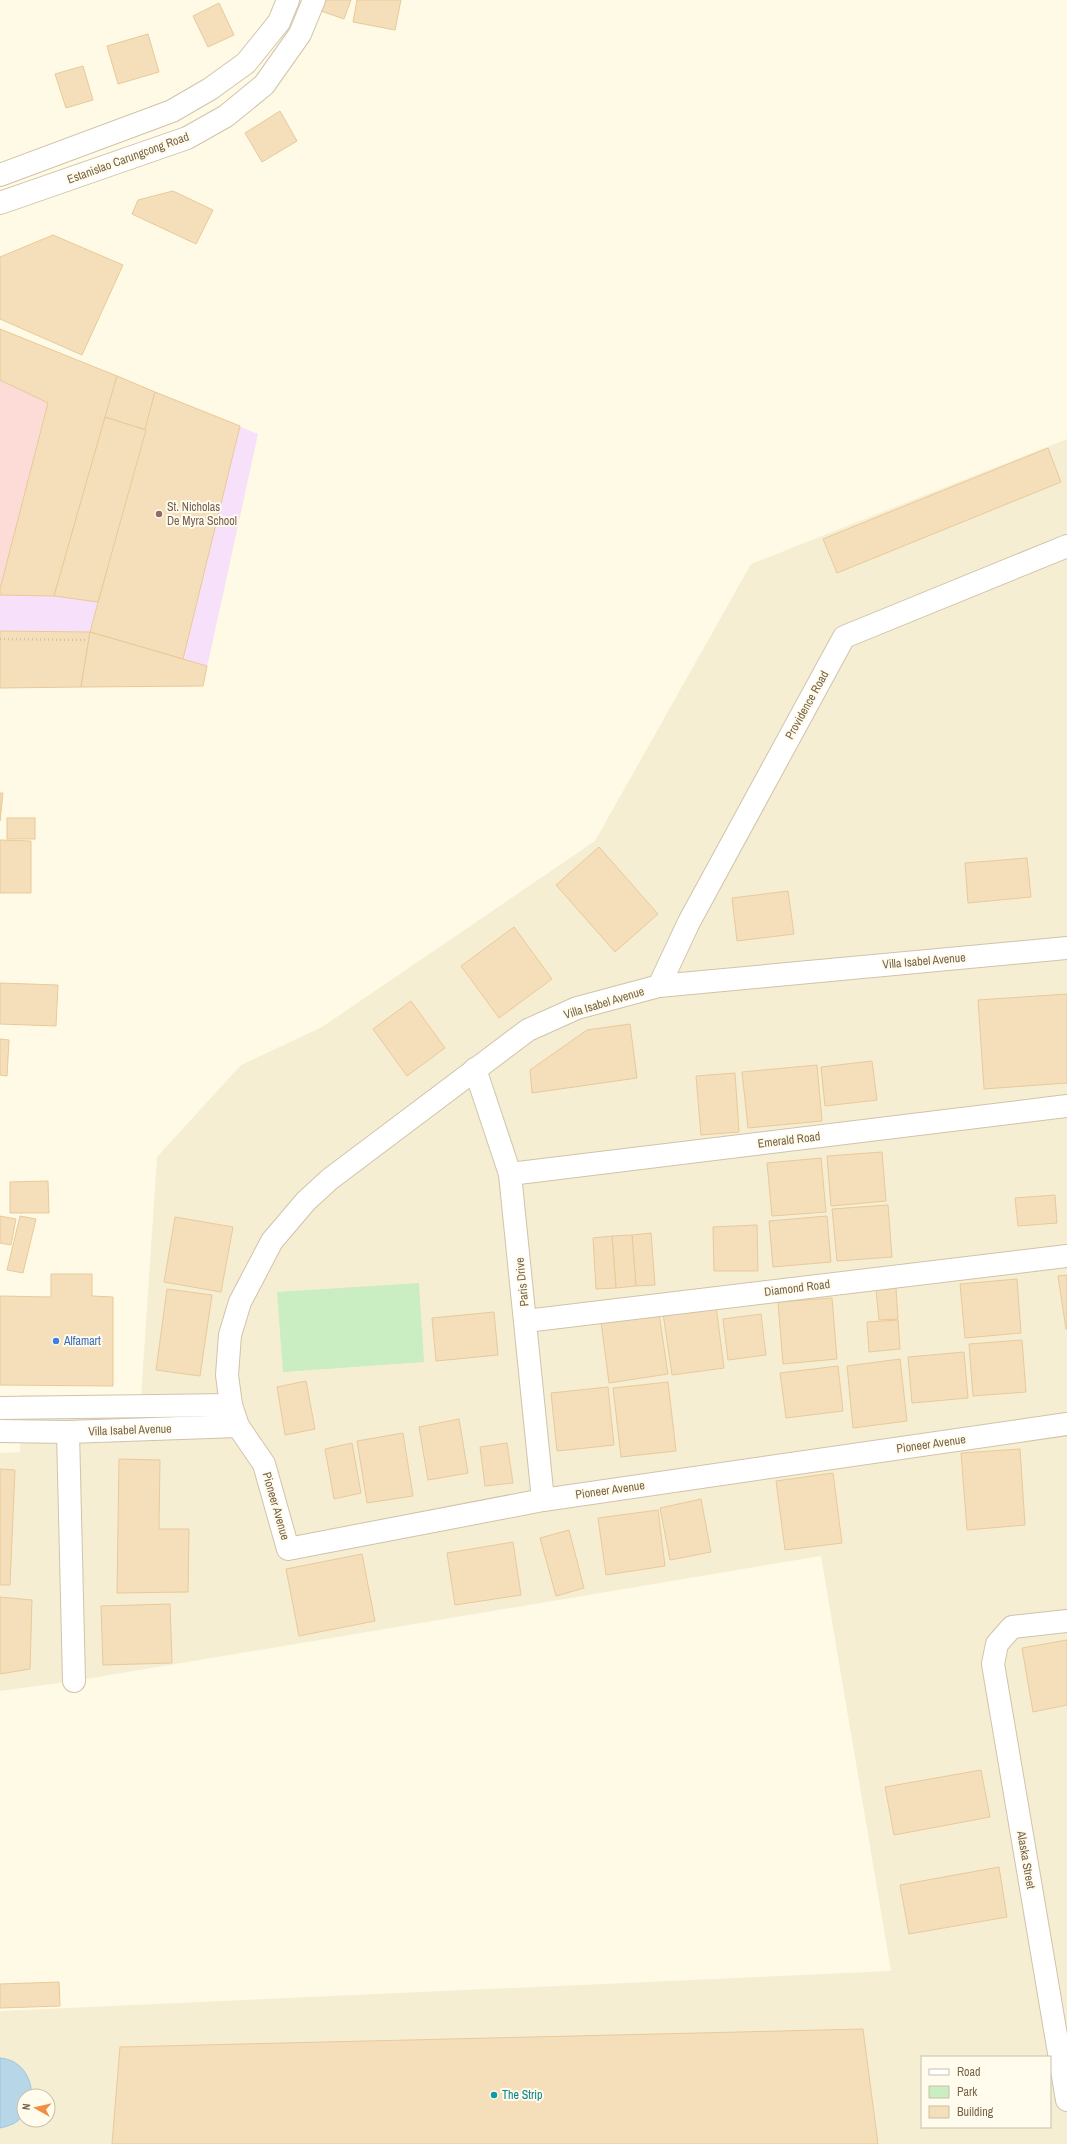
<svg xmlns="http://www.w3.org/2000/svg" width="1067" height="2144" viewBox="0 0 1067 2144" font-family="'Archivo Narrow',sans-serif">
	<style>
		.residential { fill: #f6eed3; fill-rule: evenodd }
		.education { fill: #f7e1fa }
		.medical { fill: #fddbd7 }
		.green { fill: #caedc2 }
		.water { fill: #b7d7e9; stroke: #9dc4dc }
		.building { fill: #f5dfba; stroke: #e9c999 }
		.lines { fill: none; stroke-linecap: round; stroke-linejoin: round }
		.minor-casing { stroke: #d0c3aa; stroke-width: 24 }
		.path { stroke: #dbc29d; stroke-width: 2.5; stroke-dasharray: 1 3; stroke-linecap: butt }
		.minor { stroke: #fff; stroke-width: 22 }
		.education-dot { fill: #8d6e63; stroke: #fffced; stroke-width: 1.5 }
		.shop-dot { fill: #3f7fe0; stroke: #fffced; stroke-width: 1.5 }
		.culture-dot { fill: #0f9aa8; stroke: #fffced; stroke-width: 1.5 }
		.labels { text-anchor: middle; dominant-baseline: central; stroke-width: 4; stroke-linejoin: round; paint-order: stroke }
		.street-label { font-size: 12px; fill: #796448; stroke: #fffced }
		.education-label { font-size: 12px; fill: #785e54; stroke: #fffced; text-anchor: start }
		.shop-label { font-size: 12px; fill: #366cbe; stroke: #fffced; text-anchor: start }
		.culture-label { font-size: 12px; fill: #0d838f; stroke: #fffced; text-anchor: start }
	</style>
	<rect width="100%" height="100%" fill="#fefae5"/>
	<!-- residential -->
	<path class="residential" d="M1067,439V2144H0V2011L891,1971L821,1556L74,1681L0,1691V1453L20,1452L21,1395L141,1397L157,1157L241,1065L322,1027L595,841L751,564ZM922,2057H1050V2127H922ZM24,2096H48V2120H24Z"/>
	<!-- education -->
	<polygon class="education" points="117,376 258,434 203,686 0,688 0,595 54,596"/>
	<!-- medical -->
	<polygon class="medical" points="0,329 117,376 54,596 0,595"/>
	<!-- green -->
	<polygon class="green" points="419,1283 424,1362 283,1372 277,1292"/>
	<!-- water -->
	<path class="water" d="M0,2058C21,2060 31,2076 32,2096H24C24,2117 22,2123 0,2128Z"/>
	<!-- building -->
	<g class="building">
		<polygon points="324,0 351,0 344,19 321,11"/>
		<polygon points="357,0 401,0 395,30 353,22"/>
		<polygon points="219,3 234,35 208,47 193,16"/>
		<polygon points="148,34 159,72 118,84 107,46"/>
		<polygon points="83,66 93,100 66,108 55,74"/>
		<polygon points="280,111 297,141 262,162 245,133"/>
		<polygon points="173,191 213,210 196,244 132,214 138,200"/>
		<polygon points="53,235 123,265 82,355 0,319 0,257"/>
		<polygon points="0,329 117,376 54,596 0,595 0,589 48,403 0,380"/>
		<polygon points="117,376 155,392 146,430 105,417"/>
		<polygon points="155,392 240,426 183,659 90,632"/>
		<polygon points="105,417 146,430 98,602 54,596"/>
		<polygon points="1048,448 1061,482 837,573 823,539"/>
		<polygon points="0,631 90,632 81,687 0,688"/>
		<polygon points="90,632 207,666 203,686 81,687"/>
		<polygon points="0,793 3,793 0,821"/>
		<rect x="7" y="818" width="28" height="21"/>
		<polygon points="0,840 31,841 31,893 0,893"/>
		<polygon points="599,847 658,914 615,952 556,885"/>
		<polygon points="1027,858 1031,897 968,903 965,863"/>
		<polygon points="788,891 794,934 737,941 732,898"/>
		<polygon points="514,927 552,979 499,1018 461,966"/>
		<polygon points="0,983 58,985 56,1026 0,1024"/>
		<polygon points="1067,994 1067,1083 984,1089 978,1000"/>
		<polygon points="411,1001 445,1048 407,1076 373,1029"/>
		<polygon points="630,1024 637,1078 532,1093 530,1070 587,1030"/>
		<polygon points="0,1039 9,1040 7,1076 0,1075"/>
		<polygon points="872,1061 877,1100 825,1106 821,1067"/>
		<polygon points="817,1065 822,1121 748,1128 742,1072"/>
		<polygon points="735,1073 739,1132 701,1135 696,1076"/>
		<polygon points="882,1152 886,1201 831,1206 827,1156"/>
		<polygon points="821,1158 826,1212 772,1216 767,1163"/>
		<polygon points="48,1181 49,1213 10,1213 10,1182"/>
		<polygon points="1055,1195 1057,1223 1018,1226 1015,1198"/>
		<polygon points="888,1205 892,1257 837,1261 832,1209"/>
		<polygon points="0,1216 16,1219 11,1245 0,1243"/>
		<polygon points="20,1216 36,1219 23,1273 7,1270"/>
		<polygon points="827,1216 831,1262 773,1267 769,1221"/>
		<polygon points="175,1217 233,1227 221,1292 164,1282"/>
		<polygon points="757,1225 758,1271 714,1271 713,1227"/>
		<polygon points="651,1233 655,1285 636,1286 632,1235"/>
		<polygon points="632,1235 636,1286 616,1288 612,1236"/>
		<polygon points="612,1236 616,1288 596,1289 593,1238"/>
		<polygon points="51,1274 92,1274 92,1296 113,1297 113,1386 0,1385 0,1296 51,1297"/>
		<polygon points="1067,1275 1067,1329 1066,1329 1058,1276"/>
		<polygon points="1017,1279 1021,1333 965,1338 960,1284"/>
		<polygon points="896,1288 898,1319 879,1320 876,1290"/>
		<polygon points="167,1289 212,1295 200,1376 156,1370"/>
		<polygon points="832,1298 837,1359 783,1364 778,1302"/>
		<polygon points="716,1306 724,1368 672,1375 663,1313"/>
		<polygon points="494,1312 498,1355 436,1361 432,1318"/>
		<polygon points="659,1314 668,1374 609,1383 601,1322"/>
		<polygon points="761,1314 766,1355 728,1360 723,1319"/>
		<polygon points="898,1320 900,1349 869,1352 867,1322"/>
		<polygon points="1022,1340 1026,1392 973,1396 969,1344"/>
		<polygon points="964,1352 968,1398 912,1403 908,1357"/>
		<polygon points="900,1359 907,1421 853,1428 847,1366"/>
		<polygon points="838,1366 843,1411 786,1418 780,1373"/>
		<polygon points="306,1381 315,1429 285,1435 277,1387"/>
		<polygon points="668,1382 676,1451 621,1457 613,1388"/>
		<polygon points="608,1387 614,1445 557,1451 551,1393"/>
		<polygon points="459,1419 468,1473 428,1480 419,1427"/>
		<polygon points="403,1433 413,1496 367,1503 357,1441"/>
		<polygon points="352,1443 361,1493 334,1499 325,1449"/>
		<polygon points="507,1443 513,1483 485,1486 480,1447"/>
		<polygon points="1020,1449 1025,1525 967,1530 961,1453"/>
		<polygon points="119,1459 160,1460 159,1529 189,1529 188,1592 117,1593"/>
		<polygon points="0,1469 15,1470 10,1585 0,1585"/>
		<polygon points="833,1473 842,1543 785,1550 776,1481"/>
		<polygon points="701,1499 711,1552 670,1560 660,1508"/>
		<polygon points="658,1510 665,1566 606,1575 598,1518"/>
		<polygon points="569,1530 584,1588 556,1596 540,1538"/>
		<polygon points="513,1542 521,1595 455,1605 447,1553"/>
		<polygon points="362,1554 375,1621 299,1636 286,1569"/>
		<polygon points="0,1597 32,1600 30,1669 0,1674"/>
		<polygon points="170,1604 172,1663 103,1665 101,1606"/>
		<polygon points="1067,1640 1067,1705 1033,1712 1022,1648"/>
		<polygon points="981,1770 990,1817 894,1835 885,1787"/>
		<polygon points="999,1867 1007,1917 909,1934 900,1885"/>
		<polygon points="59,1982 60,2006 0,2008 0,1984"/>
		<polygon points="863,2029 878,2144 112,2144 120,2047"/>
	</g>
	<g class="lines">
		<!-- minor casing -->
		<g class="minor-casing">
			<g id="minor">
				<polyline points="0,175 172,111 210,89 246,63 279,22 288,0"/>
				<polyline points="0,203 187,138 226,116 264,85 300,34 314,0"/>
				<polyline points="1067,948 659,986 577,1008 528,1030 330,1179 306,1201 272,1241 240,1302 230,1335 227,1375 231,1405 238,1426 264,1464 288,1549 543,1500 1067,1424"/>
				<polyline points="659,986 689,922 844,637 1067,546"/>
				<polyline points="475,1069 510,1174 543,1500"/>
				<polyline points="510,1174 1067,1106"/>
				<polyline points="526,1321 1067,1256"/>
				<polyline points="0,1408 231,1405"/>
				<polyline points="0,1431 68,1432 238,1426"/>
				<polyline points="68,1432 74,1681"/>
				<polyline points="1067,1621 1012,1627 997,1644 993,1664 1067,2100"/>
			</g>
		</g>
		<!-- path -->
		<polyline class="path" points="0,639 88,640"/>
		<!-- minor -->
		<use href="#minor" class="minor"/>
	</g>
	<!-- markers -->
	<circle class="education-dot" cx="159" cy="514" r="4"/>
	<circle class="shop-dot" cx="56" cy="1341" r="4"/>
	<circle class="culture-dot" cx="494" cy="2095" r="4"/>
	<g class="labels">
		<!-- street labels -->
		<g class="street-label">
			<text transform="translate(128 158) rotate(-20)">Estanislao Carungcong Road</text>
			<text transform="translate(807 705) rotate(-61)">Providence Road</text>
			<text transform="translate(924 961) rotate(-5)">Villa Isabel Avenue</text>
			<text transform="translate(604 1003) rotate(-17)">Villa Isabel Avenue</text>
			<text transform="translate(789 1140) rotate(-7)">Emerald Road</text>
			<text transform="translate(522 1282) rotate(-96)">Paris Drive</text>
			<text transform="translate(797 1288) rotate(-7)">Diamond Road</text>
			<text transform="translate(130 1430) rotate(-2)">Villa Isabel Avenue</text>
			<text transform="translate(931 1444) rotate(-8)">Pioneer Avenue</text>
			<text transform="translate(610 1490) rotate(-8)">Pioneer Avenue</text>
			<text transform="translate(276 1506) rotate(74)">Pioneer Avenue</text>
			<text transform="translate(1026 1860) rotate(80)">Alaska Street</text>
		</g>
		<!-- education labels -->
		<g class="education-label">
			<text x="167" y="507">St. Nicholas<tspan x="167" dy="14">De Myra School</tspan></text>
		</g>
		<!-- shop labels -->
		<g class="shop-label">
			<text x="64" y="1341">Alfamart</text>
		</g>
		<!-- culture labels -->
		<g class="culture-label">
			<text x="502" y="2095">The Strip</text>
		</g>
	</g>
	<!-- legend -->
	<rect x="921" y="2056" width="130" height="72" fill="#fffced" stroke="#c9bfab"/>
	<rect x="929" y="2069" width="20" height="6" fill="#ffffff" stroke="#c9bfab"/>
	<text x="957" y="2076" font-size="12" fill="#796448">Road</text>
	<rect x="929" y="2086" width="20" height="12" fill="#caedc2" stroke="#c9bfab"/>
	<text x="957" y="2096" font-size="12" fill="#796448">Park</text>
	<rect x="929" y="2106" width="20" height="12" fill="#f5dfba" stroke="#c9bfab"/>
	<text x="957" y="2116" font-size="12" fill="#796448">Building</text>
	<!-- north arrow -->
	<g transform="translate(36 2108) rotate(278)"><circle r="19" fill="#fffced" stroke="#c9bfab"/>
	<path d="M0-3L7 15L0 10L-7 15Z" fill="#f18e41"/>
	<text y="-6" font-size="11" font-weight="bold" text-anchor="middle" fill="#796448">N</text>
	</g>
</svg>
